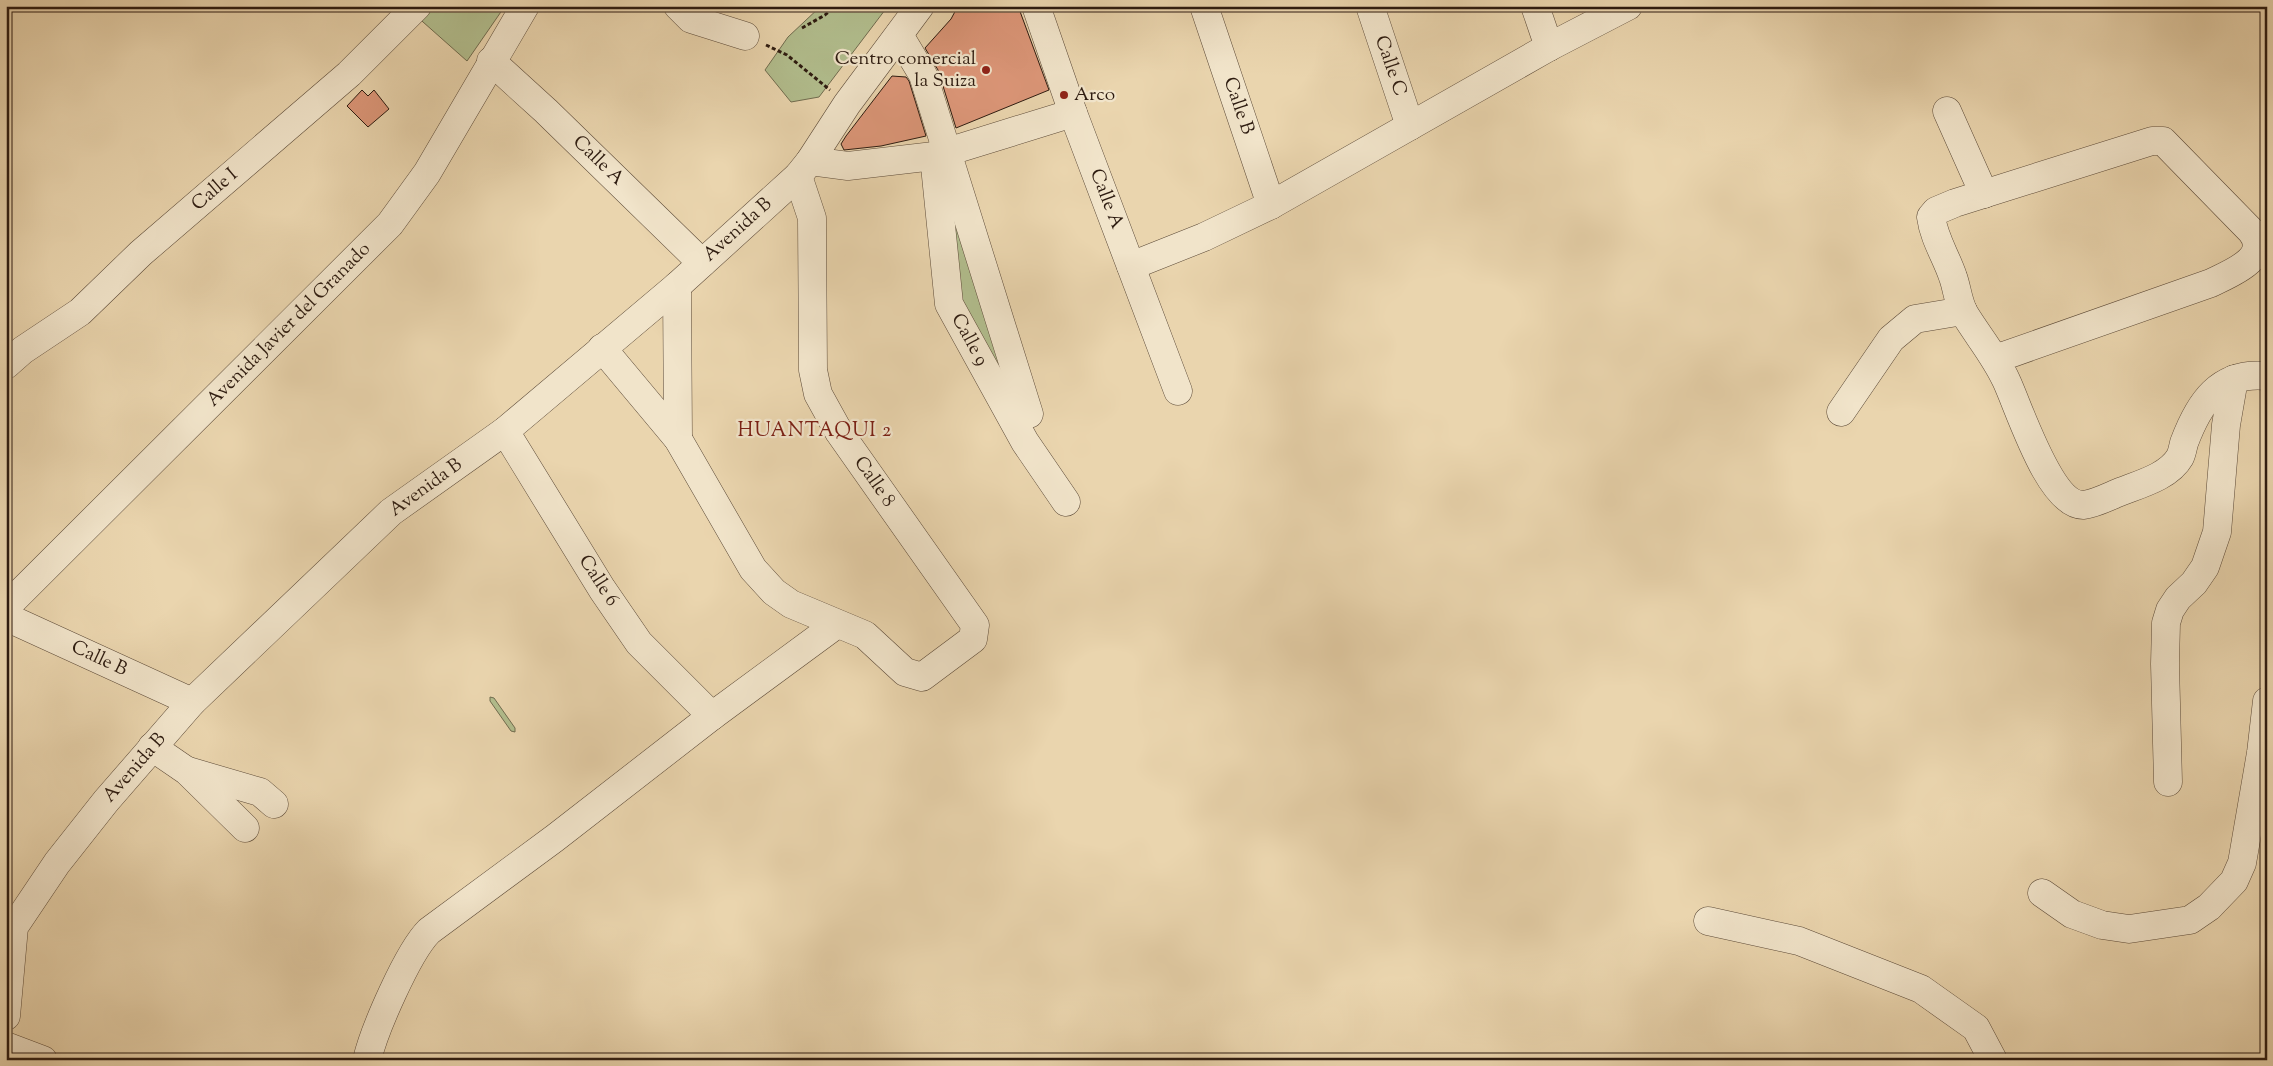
<svg xmlns="http://www.w3.org/2000/svg" width="2273" height="1066" viewBox="0 0 2273 1066" font-family="'Sorts Mill Goudy',serif">
	<style>
		.green { fill: #b2be8e; stroke: #706c4f }
		.building { fill: #dc9678; stroke: #2d1b10 }
		.lines { fill: none; stroke-linecap: round; stroke-linejoin: round }
		.minor-casing { stroke: #5c4a38; stroke-width: 29 }
		.path { stroke: #2d1b10; stroke-width: 3; stroke-dasharray: 4 2.5; stroke-linecap: butt }
		.minor { stroke: #f1e4ca; stroke-width: 28 }
		.poi-dot { fill: #8f2418; stroke: #f1e4ca; stroke-width: 2 }
		.labels { text-anchor: middle; dominant-baseline: central; stroke-width: 4.5; stroke-linejoin: round; paint-order: stroke }
		.poi-label { font-size: 19px; fill: #2d1b10; stroke: #f1e4ca; text-anchor: end }
		.street-label { font-size: 19px; fill: #2d1b10; stroke: #f1e4ca }
		.neighbourhood-label { font-size: 20px; letter-spacing: 1px; fill: #7a1f14; stroke: #f1e4ca }
	</style>
	<rect width="100%" height="100%" fill="#ead5ae"/>
	<filter id="stains"><feTurbulence type="fractalNoise" baseFrequency=".004" numOctaves="4"/><feColorMatrix values="0 0 0 0 .2 0 0 0 0 .09 0 0 0 0 .02 0 0 0 .5 -.17"/></filter>
	<radialGradient id="worn" r=".72"><stop offset=".6" stop-color="#630" stop-opacity="0"/><stop offset="1" stop-color="#630" stop-opacity=".3"/></radialGradient>
	<!-- green -->
	<g class="green">
		<polygon points="422,6 505,6 467,61 414,14"/>
		<polygon points="821,6 888,6 819,97 791,102 765,70 788,37"/>
		<polygon points="943,169 1023,413 957,298"/>
		<polygon points="490,697 494,698 515,728 515,732 511,731 490,701"/>
	</g>
	<!-- building -->
	<g class="building">
		<polygon points="958,6 1018,6 1049,90 956,128 938,70 925,48 951,19"/>
		<polygon points="892,76 906,77 909,81 926,136 881,146 844,150 841,144 846,136"/>
		<polygon points="362,90 368,96 374,90 389,109 368,127 347,106"/>
	</g>
	<g class="lines">
		<!-- minor casing -->
		<g class="minor-casing">
			<g id="minor">
				<polyline points="678,6 691,19 745,36"/>
				<polyline points="1036,6 1073,113 1178,391"/>
				<polyline points="1204,6 1271,205"/>
				<polyline points="1370,6 1410,126"/>
				<polyline points="1535,6 1549,47"/>
				<polyline points="899,35 923,75 1029,414"/>
				<polyline points="491,61 546,111 702,263"/>
				<polyline points="1947,111 1984,194"/>
				<polyline points="934,156 949,304 1025,442 1066,502"/>
				<polyline points="810,161 848,166 934,156 1073,113"/>
				<polyline points="1131,266 1204,237 1271,205 1549,47 1628,6"/>
				<polyline points="677,286 678,439"/>
				<polyline points="602,348 678,439 753,569 774,592 791,604 865,635 905,672 922,677 973,639 975,625 839,432 818,394 813,370 812,218 798,176"/>
				<path d="M1995,359L2211,283C2231,273 2272,258 2251,231L2163,141H2152L1955,203L1936,211L1931,217C1934,239 1946,256 1953,277C1957,288 1958,302 1964,313C1978,336 1995,356 2006,380C2019,407 2049,505 2083,505C2093,504 2106,498 2115,494C2136,485 2168,478 2180,457C2182,453 2183,447 2184,443C2199,403 2219,371 2267,376"/>
				<polyline points="6,365 23,350 80,312 141,253 349,74 417,6"/>
				<polyline points="1841,412 1891,339 1915,319 1963,311"/>
				<polyline points="505,431 602,589 639,643 712,716"/>
				<polyline points="6,607 390,224 427,173 525,6"/>
				<polyline points="6,617 192,702"/>
				<polyline points="152,747 187,771 245,828"/>
				<polyline points="188,771 260,792 274,804"/>
				<polyline points="2168,782 2165,664 2166,623 2170,610 2178,598 2194,583 2205,567 2217,532 2226,425 2234,379"/>
				<polyline points="2042,893 2072,914 2102,925 2129,929 2190,920 2209,907 2234,881 2242,863 2261,753 2267,701"/>
				<polyline points="1708,921 1799,941 1921,989 1976,1028 1993,1060"/>
				<polyline points="6,1016 14,927 57,863 106,801 192,702 391,512 505,431 677,286 798,176 810,161 847,104 920,6"/>
				<polyline points="6,1046 43,1060"/>
				<path d="M367,1060C374,1030 408,952 429,931L555,838L712,716L837,624"/>
			</g>
		</g>
		<!-- path -->
		<g class="path">
			<polyline points="802,28 825,15 835,6"/>
			<polyline points="766,45 787,55 830,90"/>
		</g>
		<!-- minor -->
		<use href="#minor" class="minor"/>
	</g>
	<!-- markers -->
	<g class="poi-dot">
		<circle cx="986" cy="70" r="5"/>
		<circle cx="1064" cy="95" r="5"/>
	</g>
	<g class="labels">
		<!-- poi labels -->
		<g class="poi-label">
			<text x="976" y="59">Centro comercial<tspan x="976" dy="22">la Suiza</tspan></text>
			<text x="1074" y="95" text-anchor="start">Arco</text>
		</g>
		<!-- street labels -->
		<g class="street-label">
			<text transform="translate(1390 66) rotate(71)">Calle C</text>
			<text transform="translate(1238 106) rotate(71)">Calle B</text>
			<text transform="translate(598 161) rotate(44)">Calle A</text>
			<text transform="translate(215 190) rotate(-41)">Calle I</text>
			<text transform="translate(1106 199) rotate(69)">Calle A</text>
			<text transform="translate(738 230) rotate(-42)">Avenida B</text>
			<text transform="translate(289 325) rotate(-45)">Avenida Javier del Granado</text>
			<text transform="translate(969 340) rotate(61)">Calle 9</text>
			<text transform="translate(874 482) rotate(55)">Calle 8</text>
			<text transform="translate(426 488) rotate(-36)">Avenida B</text>
			<text transform="translate(598 581) rotate(57)">Calle 6</text>
			<text transform="translate(99 659) rotate(25)">Calle B</text>
			<text transform="translate(135 768) rotate(-49)">Avenida B</text>
		</g>
		<!-- neighbourhood labels -->
		<g class="neighbourhood-label">
			<text x="815" y="431">HUANTAQUI 2</text>
		</g>
	</g>
	<!-- margin -->
	<rect width="2273" height="1066" fill="none" stroke="#ead5ae" stroke-width="25"/>
	<rect x="8" y="8" width="2258" height="1051" fill="none" stroke="#2d1b10" stroke-width="2.5"/>
	<rect x="12" y="12" width="2248" height="1041" fill="none" stroke="#2d1b10"/>
	<rect width="100%" height="100%" filter="url(#stains)"/>
	<rect width="100%" height="100%" fill="url(#worn)"/>
</svg>
